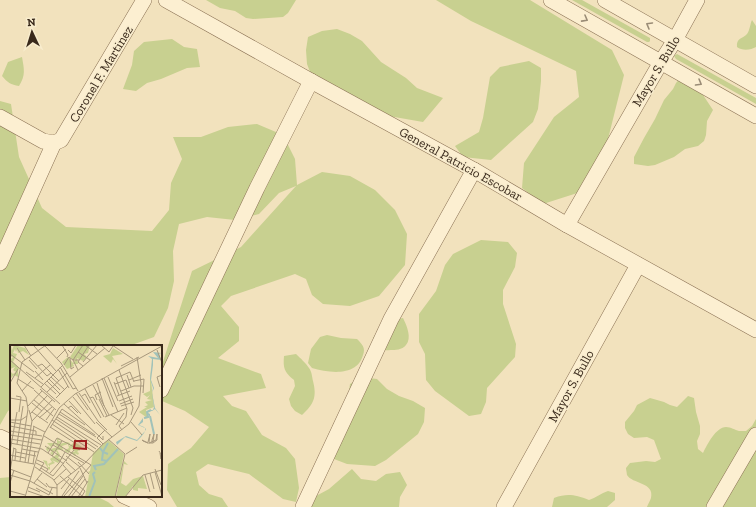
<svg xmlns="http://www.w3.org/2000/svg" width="756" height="507" viewBox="0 0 756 507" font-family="'Zilla Slab',serif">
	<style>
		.green { fill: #c8d090 }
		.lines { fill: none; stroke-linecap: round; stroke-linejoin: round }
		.minor-casing { stroke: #8b7255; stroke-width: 16 }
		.minor { stroke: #fcefd1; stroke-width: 15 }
		.oneway { stroke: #9a8c76 }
		.labels { text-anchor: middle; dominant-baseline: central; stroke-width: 3; stroke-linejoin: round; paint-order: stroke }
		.street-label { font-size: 13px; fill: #39291b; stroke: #f8eccd }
		.inset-river { fill: none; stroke: #a1c2b9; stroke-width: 2 }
		.inset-road { fill: none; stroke: #a8987c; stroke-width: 1 }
		.view { fill: #9f1f1f; fill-opacity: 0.15; stroke: #9f1f1f; stroke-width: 2 }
		.inset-edge { fill: none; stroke: #39291b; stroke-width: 2 }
	</style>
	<rect width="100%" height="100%" fill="#f2e2bd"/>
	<!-- green -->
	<g class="green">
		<polygon points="206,0 296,0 288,13 283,17 253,19 246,18 235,11 220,8"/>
		<polygon points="436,0 530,0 612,50 624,75 596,187 543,204 522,188 524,163 554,117 579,97 576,71 471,21"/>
		<polygon points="572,0 582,0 650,38 650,41 649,42 647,42"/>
		<path d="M752,20L756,26V47C751,50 742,51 737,47C736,38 742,39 747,34C750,30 750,24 752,20Z"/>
		<polygon points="337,29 350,34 362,41 381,62 406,78 417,88 443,98 423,122 383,115 312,77 307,64 306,50 308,37 322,31"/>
		<polygon points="172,39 184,47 197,49 200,67 187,68 161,79 147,83 136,91 123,89 132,65 134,51 144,42"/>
		<polygon points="677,54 756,98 756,104 676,59 674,56"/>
		<path d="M22,57C24,69 26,75 19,86C11,85 7,82 2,76L8,62Z"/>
		<polygon points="529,61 541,68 541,81 538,109 533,122 491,160 463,157 455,146 479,132 483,118 490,77 500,67"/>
		<polygon points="681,77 701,92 713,110 707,121 706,135 704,141 698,146 685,149 674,157 655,165 648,166 634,164 634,157 644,138 655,119 664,100 673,89 676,83"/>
		<polygon points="0,101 11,104 19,157 42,208 66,227 152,231 169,210 171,183 182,159 173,137 201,137 228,127 257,124 283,135 295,159 297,185 322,172 350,176 375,190 395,210 407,234 405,265 379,296 350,306 323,304 312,295 306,279 295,274 231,296 221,306 239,327 239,341 218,358 261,374 266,388 223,396 232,406 246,411 262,435 286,448 295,459 299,488 296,502 283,499 249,474 208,464 196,472 199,485 209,494 222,498 228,507 177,507 167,490 168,464 191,448 209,427 185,411 162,401 161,391 161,368 192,271 241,247 296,186 279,193 259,214 235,220 207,217 179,224 173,251 174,281 168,308 154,337 129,346 11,346 11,409 8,411 0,425"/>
		<polygon points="481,240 508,242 517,253 515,267 503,290 503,304 516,344 515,357 487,388 486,402 481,414 469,416 435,391 426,380 425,354 419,342 419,314 436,291 445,265 453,254"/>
		<path d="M403,318C407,326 412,338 406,345C402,350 395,350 391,350C382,351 379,350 373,344V338L382,326L389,321Z"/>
		<path d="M327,335L341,338L357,339C362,344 366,348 363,355C357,377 329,373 312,368L308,363L311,349L320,337Z"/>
		<path d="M296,354C300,358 306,363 309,368C312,372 312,377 313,381C317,397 314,404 302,415L295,411L291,406L289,399L295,386L294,380C284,372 283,368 284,356Z"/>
		<polygon points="362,377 377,379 387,389 399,396 413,401 425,408 424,422 418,434 386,460 375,466 347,464 334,459 324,449 344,430 350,384"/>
		<path d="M688,396L694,398L696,412L700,426V434L697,441L698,449L703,453C707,445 716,427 726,427C731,427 735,430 739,431C741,431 743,431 746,431L752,426L756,419V507H647C648,504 650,501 651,498C655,482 632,484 627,475C627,474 626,469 626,468L630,463L646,461L655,462L661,459L654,440L647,437L634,438L628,434L625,428V422L634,411L637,405L650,398L664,402L670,405L677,407Z"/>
		<polygon points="352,469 361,479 376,481 386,474 400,472 407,485 400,497 399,507 307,507 316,496 329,489"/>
		<polygon points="11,477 11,496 96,496 108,502 114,507 0,507 0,478"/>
		<path d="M608,491L615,493V500L607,507H552L554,498C568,493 575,495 589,500C596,498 601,493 608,491Z"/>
	</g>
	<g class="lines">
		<!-- minor casing -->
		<g class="minor-casing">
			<g id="minor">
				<polyline points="166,0 311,81 474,170 567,225 756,330"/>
				<polyline points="551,0 756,116"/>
				<polyline points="605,0 756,86"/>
				<polyline points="0,117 43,141 54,143"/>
				<polyline points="54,143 61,140 144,0"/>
				<polyline points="567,225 661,62 675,40 697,0"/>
				<polyline points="0,263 54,143"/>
				<polyline points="161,390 257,188 311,81"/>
				<polyline points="0,437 11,442"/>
				<polyline points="124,496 149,507"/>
				<polyline points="303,507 391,319 474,170"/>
				<polyline points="504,507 638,265"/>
				<polyline points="714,507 756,435"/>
			</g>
		</g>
		<!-- minor -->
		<use href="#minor" class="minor"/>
	</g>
	<!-- one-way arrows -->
	<defs><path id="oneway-chevron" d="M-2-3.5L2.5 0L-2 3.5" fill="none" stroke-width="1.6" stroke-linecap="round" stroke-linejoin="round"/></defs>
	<g class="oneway">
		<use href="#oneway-chevron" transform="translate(585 19) rotate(29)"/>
		<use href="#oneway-chevron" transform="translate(649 25) rotate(-150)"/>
		<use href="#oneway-chevron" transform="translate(699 83) rotate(30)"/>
	</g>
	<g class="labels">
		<!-- street labels -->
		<g class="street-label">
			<text transform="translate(656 71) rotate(-59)">Mayor S. Bullo</text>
			<text transform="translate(101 74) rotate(-59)">Coronel F. Martinez</text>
			<text transform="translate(461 164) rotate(29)">General Patricio Escobar</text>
			<text transform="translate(571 386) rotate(-61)">Mayor S. Bullo</text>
		</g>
	</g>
	<!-- overview -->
	<g transform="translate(10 345)">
		<rect width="152" height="152" fill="#f2e2bd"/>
		<path d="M2,0V5L4,0L15,3L19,10L13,6L8,8L7,4L10,6L5,2L7,4L6,7L5,4L3,8L7,9L3,17L10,24H8V32L4,30L1,33L0,26L3,29L6,27L3,25L5,22L0,24V15L4,11L0,12ZM68,0H80L78,8L74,9L77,12L73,16L67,13L68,19H63L64,21L57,24L52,17L58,12L63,18L66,14L63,15L60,12ZM103,3L113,9L102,11L107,19L103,14L101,18L93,11L100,9ZM140,26L144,62L136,65L138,73L134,74L136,72L129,67L137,62H134L138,60L135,57L142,55L137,54L140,50L137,52L133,49L140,46ZM50,93L48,96H52L49,99L57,97L60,98L59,101L65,97L72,102L67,107L69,108L68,110L65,108L66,110L65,111L60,107H65L61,103L59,108L54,106L59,103L58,99L52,101L53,105H47L50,110L48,113L51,114L48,118L42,115L45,118L40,120V124L39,125L33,115L37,116L38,122H40L38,119L42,117L40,114L46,110L47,107L44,106L43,111L40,108L42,107L39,104L38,107L36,104L38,101L41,104L48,102L45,99L41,102L37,98H47V94ZM98,95L114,109L105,152H75L79,130L77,131L80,129L78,127L80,126L83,108ZM114,116L118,120L114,119L111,138L116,141L123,134L133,131L137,144L128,143V146L123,145V141L115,152H106Z" fill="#c8d090"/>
		<path d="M143,7L151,8L149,9L151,15L143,14V20L141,35L144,43L142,48L145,63L150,70L152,79L150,70L145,64L142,66L137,65L136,67L140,69V71L133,73V77L129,80L134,82L136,84L134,88L131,92L127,96L115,92L107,100L106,97L116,91L127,95L135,86V83L128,80L133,73L139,71L136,67L137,65H143L144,62L142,49L143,43L140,34L142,14L138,11L148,13Z" fill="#a1c2b9"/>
		<path class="inset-river" d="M140,71L144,89M134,73L138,72L137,67L141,65M98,98L93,107L98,109M90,103L93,107L92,115L97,116M86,125L84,121L94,119L108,104M79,152L85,136L83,129L85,127"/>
		<path class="inset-road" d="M14,0L21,11M52,0L58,10L57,12M75,0L87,9M91,0L99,7L103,1M102,0L123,14M24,1L46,26M35,1L51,18L68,46M7,3L15,15M58,5L61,8L66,0M147,5L152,18M68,7L80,15M0,9L12,18M19,12L37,31L41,28M47,13L56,4M60,13L61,24L64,22M0,15L50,59M19,15L27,24M73,17L87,0M12,18L24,27M54,20L59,12L63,15H69M28,21L32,19L49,36M73,21L68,17L79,0M111,21L129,12M50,22L63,44L66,43M48,24L59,43M68,25L63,15L73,0M109,25L123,63L121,70M25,26L33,35M16,27L33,39M117,30L121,42M41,32L55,45M60,32L95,3M98,32L108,56M25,33L40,20M92,33L103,62M94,33L108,67M8,34L24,44M39,34L50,45M119,35L131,30M37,36L50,49M124,36L134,34L133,48M104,37L109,50M0,38L8,24M34,38L46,49M87,38L94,61M105,39L116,35L119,43M83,40L99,70M31,42L53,20M150,42L147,32L152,30M30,44L45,57M75,44L91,73M24,45L46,65M12,46L21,36M111,46L124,41H134M37,47L57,28M66,48L78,65M69,48L88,76L97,85M6,51L11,52L9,67M72,51L75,49L80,58M107,51L120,46M63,52L85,79M0,53L17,56M46,53L58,41M80,53L83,52L94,72M89,54L97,71M24,55L43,71M87,55L85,50L91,47M59,56L71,69M109,56L122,51M22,58L32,66M54,59L89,91L87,93L93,99L119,79L129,61L131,38L127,12M110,59L123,54M18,61L32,46M111,61L124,57M58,63L61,61L68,68M22,67L38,78M50,67L85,90M20,69L37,51M49,69L86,92M101,70L114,79M47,72L91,100M95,72L117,63M29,73L42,62M46,74L88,102M0,75H11L17,71M36,75L44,64M42,75L86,104M22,76L42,55M0,77L21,81M86,77L102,92M121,77L132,90M42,79L84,107M106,80L114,68M0,81L26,86V90M23,81L35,87M40,82L65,98M40,83L52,64L75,80M112,85L109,81L116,72L117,64L106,33L120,27L124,37M0,86L32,91M0,90L32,95M34,91L81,120L54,151M93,91V95L89,91L95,85M0,94L30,99M98,94L115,109L105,152M138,97L140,89L139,97M0,98L32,104L54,119M138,98H143L147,95V89L146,95L139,98M138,98L133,96L132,95L138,98M142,98V95L144,89L143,97M7,99L13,61M43,100L74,118M35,101L57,116M3,103L6,104L5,115M12,104L28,107M0,106L7,67M149,106L151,109V114L150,108M6,107L26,111M38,108L47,93L70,105M116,109L127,102M0,110L15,113M42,111L52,96M56,111L70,122M2,115L24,119M27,115L34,118L29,126M10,116L18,64L16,52L7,38L12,17L36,0M15,117L22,76L19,65M56,117L66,126M68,117L79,129M18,118L24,81M26,118L38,124L36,127M49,118L55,107M23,119L25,106M53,120L61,129M25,122L43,134L47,140V152M31,123L43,131L64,105M70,123L77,138M0,124L21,132M145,124L151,140M0,126L4,103M145,127L152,151M40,128L49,118M140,128L144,144M0,130L20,136M135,130L140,147M50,131L73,152M58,132L75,146L72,151M27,134L37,142M44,135L56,124M20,136L43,149M0,138L4,125M24,138L32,128M36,138L39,142L47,143M47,140L75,118L93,99M18,142L30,147M26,143L39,150L42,143M51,144L59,134M0,146L15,150M18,146L35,152M52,151L69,126M15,152L34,89L49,63L65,49L152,1M58,152L73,131M61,152L75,134M68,152L78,136M115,152L133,130L152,125"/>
		<path class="view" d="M65,96H76V104L64,103Z"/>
		<rect width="152" height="152" class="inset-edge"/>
	</g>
	<!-- north arrow -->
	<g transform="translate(32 32) rotate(356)" stroke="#f8eccd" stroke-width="3" paint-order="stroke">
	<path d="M0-3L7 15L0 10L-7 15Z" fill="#39291b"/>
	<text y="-6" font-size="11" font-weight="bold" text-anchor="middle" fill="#39291b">N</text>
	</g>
</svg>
